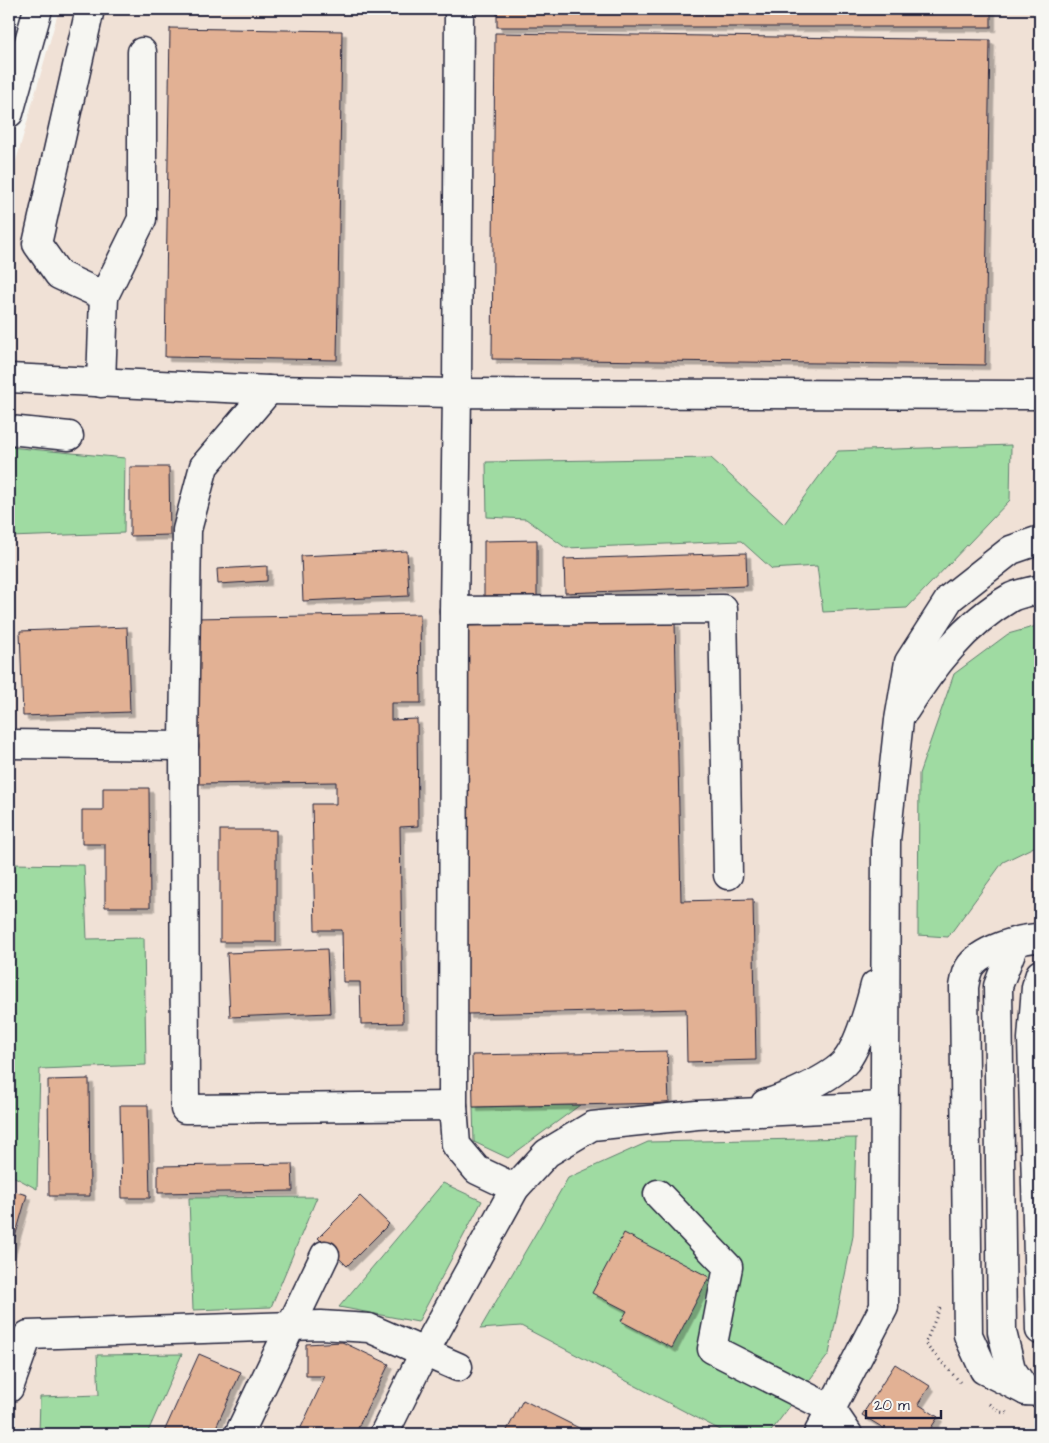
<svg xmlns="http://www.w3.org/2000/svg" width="1049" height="1443" viewBox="0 0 1049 1443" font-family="'Architects Daughter',sans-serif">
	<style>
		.built { fill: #f0e1d6 }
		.green { fill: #9fdba2; stroke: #607e6e }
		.building { fill: #e2b194; stroke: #22223b; filter: url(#shadow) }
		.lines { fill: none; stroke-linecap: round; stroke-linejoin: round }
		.minor-casing { stroke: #22223b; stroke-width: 31 }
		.path { stroke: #22223b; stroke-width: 3; stroke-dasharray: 1 4; stroke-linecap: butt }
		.minor { stroke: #f6f6f2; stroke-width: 28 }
	</style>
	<defs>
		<filter id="shadow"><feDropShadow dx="4.5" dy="4.5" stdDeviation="0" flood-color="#0004"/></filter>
	</defs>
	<rect width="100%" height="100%" fill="#f6f6f2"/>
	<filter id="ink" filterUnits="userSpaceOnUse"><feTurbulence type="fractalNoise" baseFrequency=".02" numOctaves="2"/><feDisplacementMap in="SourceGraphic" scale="10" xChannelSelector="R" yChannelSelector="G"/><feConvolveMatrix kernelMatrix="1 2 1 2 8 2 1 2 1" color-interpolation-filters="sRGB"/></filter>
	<g filter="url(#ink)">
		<!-- built -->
		<polygon class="built" points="59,9 1040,9 1040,1434 9,1434 9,186"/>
		<!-- green -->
		<g class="green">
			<polygon points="1011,445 1010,500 907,608 823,612 817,566 772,569 741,541 566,548 526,519 487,517 486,462 711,458 784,524 838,451"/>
			<polygon points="9,447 125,458 124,533 9,537"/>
			<polygon points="1040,625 1040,844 1003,862 948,937 918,935 919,774 954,674 1008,634"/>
			<polygon points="9,864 84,865 87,939 144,938 146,1065 40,1069 37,1189 9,1174"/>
			<polygon points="580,1105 508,1158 474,1142 473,1107"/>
			<polygon points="856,1138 853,1236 829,1354 769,1434 728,1434 521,1326 480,1329 568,1178 648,1142"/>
			<polygon points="443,1183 482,1201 418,1322 339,1307"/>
			<polygon points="317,1197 271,1307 193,1310 189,1198"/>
			<polygon points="182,1354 147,1434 39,1434 40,1397 99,1395 97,1355"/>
		</g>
		<!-- building -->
		<g class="building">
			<rect x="497" y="9" width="494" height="18"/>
			<polygon points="170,28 342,31 337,360 165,357"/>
			<polygon points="495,33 990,40 985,365 492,359"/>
			<polygon points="130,467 169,467 170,535 130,536"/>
			<polygon points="537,540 537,596 484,596 484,541"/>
			<polygon points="407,551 409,596 303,601 301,556"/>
			<polygon points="746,553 747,586 565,593 564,559"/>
			<polygon points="267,566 267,581 218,584 217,569"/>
			<polygon points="420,614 421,703 391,703 391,720 417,719 418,826 400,827 403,1023 361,1024 360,982 343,982 342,930 315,930 312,804 336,804 336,782 198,784 195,618"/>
			<polygon points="675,622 681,901 753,899 756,1060 687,1062 686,1009 467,1014 460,626"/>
			<polygon points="127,627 130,712 23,716 20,631"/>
			<polygon points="103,788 149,788 150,907 105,907 105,844 82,844 82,810 103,810"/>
			<rect x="220" y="830" width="56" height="112"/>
			<polygon points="327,949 330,1013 230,1017 227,953"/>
			<polygon points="667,1051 669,1103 473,1107 472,1055"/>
			<polygon points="89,1079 90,1196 49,1196 48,1080"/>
			<polygon points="120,1105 148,1105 150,1198 122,1198"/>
			<polygon points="292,1164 293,1191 158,1193 158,1166"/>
			<polygon points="9,1190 27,1195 9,1258"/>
			<polygon points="360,1196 389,1224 347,1266 318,1238"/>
			<polygon points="624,1233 709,1277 672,1348 621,1321 627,1311 592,1293"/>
			<polygon points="342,1342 389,1364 355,1434 298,1434 325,1376 306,1376 306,1344"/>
			<polygon points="199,1354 241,1372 213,1434 163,1434"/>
			<polygon points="895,1364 930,1386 918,1404 938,1417 927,1434 893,1434 862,1415"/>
			<polygon points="523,1400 591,1434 505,1434"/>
		</g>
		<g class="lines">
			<!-- minor casing -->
			<g class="minor-casing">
				<g id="minor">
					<polyline points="90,9 37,244 59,275 104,296 101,383"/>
					<polyline points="9,113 38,9"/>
					<polyline points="104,296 142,219 142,52"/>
					<polyline points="9,378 269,390 457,393 459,9"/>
					<polyline points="269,390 204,466 187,530 184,742 185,1109 453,1106"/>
					<polyline points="9,430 69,436"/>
					<polyline points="454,611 723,609 728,875"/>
					<path d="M905,710C932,667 965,624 1010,598C1018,593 1031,592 1040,589"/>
					<polyline points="9,744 184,746"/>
					<path d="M1040,938C1021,938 979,950 969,968C966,974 965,982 964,987L968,1335L984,1370L1026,1391L1040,1392"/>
					<polyline points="1015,942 998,986 1002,1332 1011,1369 1026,1391"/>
					<polyline points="1040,974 1036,987 1032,1039 1040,1330"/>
					<path d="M765,1104C786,1098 832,1078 846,1061C859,1044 870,1005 875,985"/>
					<polyline points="515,1188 477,1170 456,1145 453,1106 454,611 457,393 1040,395"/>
					<polyline points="658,1194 728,1267 712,1349 831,1409 848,1434"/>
					<polyline points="9,1388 28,1335 321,1325 369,1328 458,1367"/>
					<polyline points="239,1434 325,1255"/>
					<polyline points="384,1434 424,1353 515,1188 547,1153 592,1126 697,1115 883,1106"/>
					<polyline points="818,1434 884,1307 886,840 899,720 909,662 950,598 1011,550 1040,540"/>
				</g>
			</g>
			<!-- path -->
			<g class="path">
				<polyline points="940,1308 925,1344 960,1382"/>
				<polyline points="989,1404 999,1412 1008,1413"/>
			</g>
			<!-- minor -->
			<use href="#minor" class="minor"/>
		</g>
	</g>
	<!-- margin -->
	<rect width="1049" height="1443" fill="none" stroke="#f6f6f2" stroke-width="30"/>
	<rect x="15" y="15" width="1019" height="1413" fill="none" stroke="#22223b" stroke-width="2" filter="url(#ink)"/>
	<!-- scale -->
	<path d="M866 1410v8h75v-8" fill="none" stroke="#22223b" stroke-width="2.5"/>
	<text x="874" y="1410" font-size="15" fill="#22223b" stroke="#f6f6f2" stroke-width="4" paint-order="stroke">20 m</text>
</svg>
